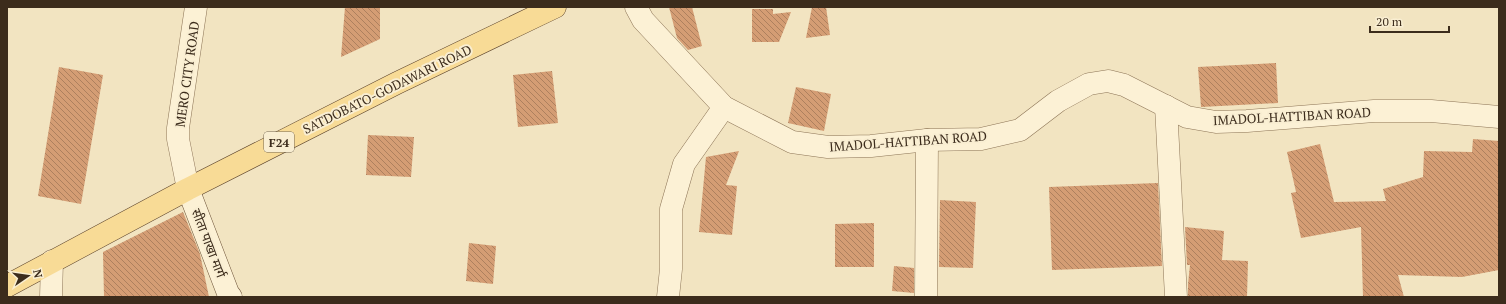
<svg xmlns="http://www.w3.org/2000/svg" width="1506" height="304" viewBox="0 0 1506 304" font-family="'PT Serif','Noto Sans Devanagari',serif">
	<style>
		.building { fill: url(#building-back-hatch) }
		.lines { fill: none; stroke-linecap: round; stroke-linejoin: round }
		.street-casing { stroke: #8d7557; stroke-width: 23 }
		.secondary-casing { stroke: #6f553a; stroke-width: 23 }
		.primary-casing { stroke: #5b422b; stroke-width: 23 }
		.street { stroke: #fcf1d5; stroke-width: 22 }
		.secondary { stroke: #fcf1d5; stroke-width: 22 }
		.primary { stroke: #f8db96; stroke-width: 22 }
		.labels { text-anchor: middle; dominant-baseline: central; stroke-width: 4; stroke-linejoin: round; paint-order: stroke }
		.shield { fill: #f9eed2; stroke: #756653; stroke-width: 1 }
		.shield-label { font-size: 12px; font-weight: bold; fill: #3c2c1c }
		.street-label { font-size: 13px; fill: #3c2c1c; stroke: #f9eed2 }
	</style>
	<defs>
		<pattern id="building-back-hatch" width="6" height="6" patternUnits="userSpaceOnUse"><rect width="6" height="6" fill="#d49d74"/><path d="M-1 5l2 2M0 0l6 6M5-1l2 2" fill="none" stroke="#ad805e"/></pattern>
	</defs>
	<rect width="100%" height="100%" fill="#f2e4c1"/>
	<!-- building -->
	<g class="building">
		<polygon points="345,7 380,7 380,39 341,57"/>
		<polygon points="669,7 692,7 702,46 688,50 677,38"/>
		<polygon points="812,7 826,7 830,35 806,38"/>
		<polygon points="752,9 773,9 773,14 791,12 779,42 752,42"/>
		<polygon points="1276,63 1278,103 1201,107 1198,67"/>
		<polygon points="59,67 103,75 81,204 38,196"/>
		<polygon points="552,71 558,123 518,127 513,75"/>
		<polygon points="796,87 831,94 824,131 788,123"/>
		<polygon points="368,135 414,137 411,177 366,175"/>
		<polygon points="1473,139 1499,141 1499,270 1462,277 1398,275 1404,297 1363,297 1361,227 1301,238 1291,193 1296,192 1287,152 1320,144 1334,202 1386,201 1383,189 1423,177 1424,151 1472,152"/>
		<polygon points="739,151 726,185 737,186 732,235 699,232 706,157"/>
		<polygon points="1158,183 1162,266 1052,270 1049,187"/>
		<polygon points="940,200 976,202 973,268 939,267"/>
		<polygon points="183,212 200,254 209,297 104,297 103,252"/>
		<polygon points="874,223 874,267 835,267 835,224"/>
		<polygon points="1185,227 1224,231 1222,260 1248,261 1247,297 1188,297 1188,284 1190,265 1187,265"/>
		<polygon points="469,243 496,246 493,284 466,281"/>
		<polygon points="894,266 914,268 914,293 892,291"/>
	</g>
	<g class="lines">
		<!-- street casing -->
		<g class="street-casing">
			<g id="street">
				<polyline points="636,7 643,20 724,107 792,142 828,147 871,146 927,140 981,139 1020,130 1058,101 1089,84 1108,81 1124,85 1187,117 1216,122 1247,121 1374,111 1431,111 1499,117"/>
				<polyline points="1166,106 1176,297"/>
				<polyline points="188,189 178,139 178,128 196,7"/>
				<polyline points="51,297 52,261"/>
				<polyline points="668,297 671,269 671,209 684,164 724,107"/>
				<polyline points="926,297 927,140"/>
			</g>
		</g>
		<!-- secondary casing -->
		<g class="secondary-casing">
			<polyline id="secondary" points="188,189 228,293 231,297"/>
		</g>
		<!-- primary casing -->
		<g class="primary-casing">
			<polyline id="primary" points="7,286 188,189 397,83 555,7"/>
		</g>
		<!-- street -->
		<use href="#street" class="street"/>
		<!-- secondary -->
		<use href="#secondary" class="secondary"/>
		<!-- primary -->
		<use href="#primary" class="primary"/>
	</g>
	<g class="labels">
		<!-- shield labels -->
		<rect class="shield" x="264" y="132" width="30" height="20" rx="3"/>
		<g class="shield-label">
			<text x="279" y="142">F24</text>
		</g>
		<!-- street labels -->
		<g class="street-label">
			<text transform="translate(187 74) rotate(-82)">MERO CITY ROAD</text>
			<text transform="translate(387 89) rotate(-26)">SATDOBATO-GODAWARI ROAD</text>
			<text transform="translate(1292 116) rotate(-3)">IMADOL-HATTIBAN ROAD</text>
			<text transform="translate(908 141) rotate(-4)">IMADOL-HATTIBAN ROAD</text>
			<text transform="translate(209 243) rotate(69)">सीता पाखा मार्ग</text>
		</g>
	</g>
	<!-- border -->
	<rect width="1506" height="304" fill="none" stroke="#3c2c1c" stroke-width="16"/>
	<!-- north arrow -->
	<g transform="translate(28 276) rotate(77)" stroke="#f9eed2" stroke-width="3" paint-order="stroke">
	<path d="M0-3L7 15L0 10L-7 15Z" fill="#3c2c1c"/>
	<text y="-6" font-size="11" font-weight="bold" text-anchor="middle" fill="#3c2c1c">N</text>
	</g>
	<!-- scale -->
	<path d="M1370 26v6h79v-6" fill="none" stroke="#3c2c1c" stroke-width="2"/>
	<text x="1376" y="26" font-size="12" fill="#3c2c1c" stroke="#f9eed2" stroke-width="3" paint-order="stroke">20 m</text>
</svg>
